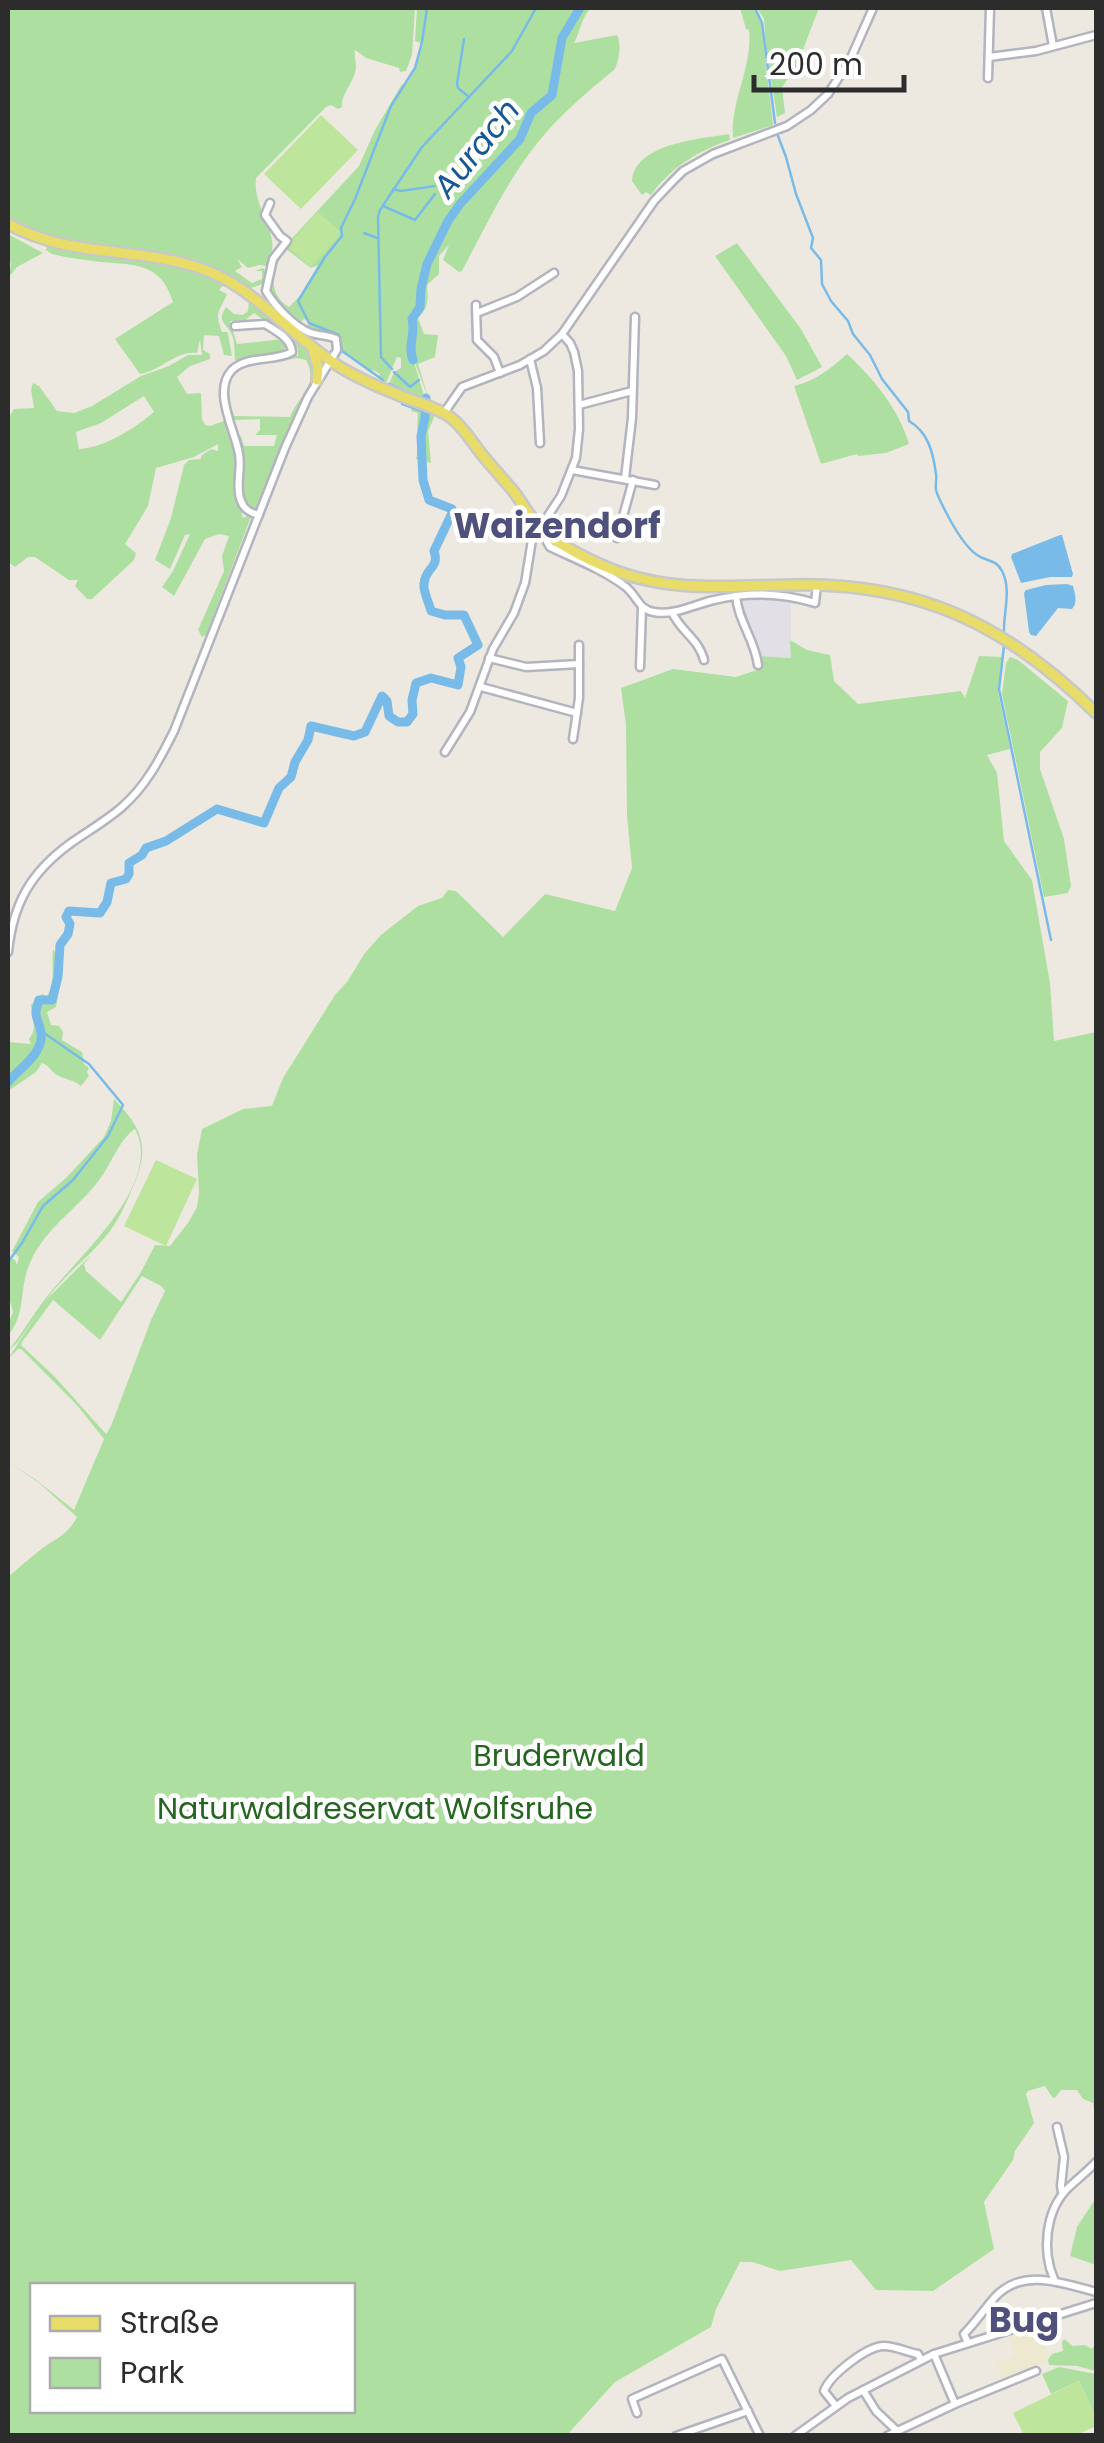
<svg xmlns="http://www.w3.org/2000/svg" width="1104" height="2443" viewBox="0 0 1104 2443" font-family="Poppins,sans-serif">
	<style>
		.industrial { fill: #e2e0e6 }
		.education { fill: #ede8d0 }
		.green { fill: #ade0a0; fill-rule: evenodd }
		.pitch { fill: #bde69c }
		.water { fill: #79bbe8 }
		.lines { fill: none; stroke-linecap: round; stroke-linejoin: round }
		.stream { stroke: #79bbe8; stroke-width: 2.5 }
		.river { stroke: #79bbe8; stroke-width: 9 }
		.minor-casing { stroke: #b3b4bf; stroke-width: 11 }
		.major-casing { stroke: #c8c8c8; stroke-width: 14 }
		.minor { stroke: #fff; stroke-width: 6 }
		.major { stroke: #e9dd69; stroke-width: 9 }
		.labels { text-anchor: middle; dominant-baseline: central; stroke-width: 9; stroke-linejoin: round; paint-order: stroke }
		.park-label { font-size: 30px; fill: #24661f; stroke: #fff }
		.water-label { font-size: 32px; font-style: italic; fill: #165897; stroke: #fff }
		.quarter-label { font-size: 35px; font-weight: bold; fill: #4f507b; stroke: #fff }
	</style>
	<rect width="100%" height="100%" fill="#ede9e0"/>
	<!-- industrial -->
	<polygon class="industrial" points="740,598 791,598 791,658 756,656 739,609"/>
	<!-- education -->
	<polygon class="education" points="1041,2326 1049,2358 1043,2364 1003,2380 996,2363 1016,2357 1009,2337"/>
	<!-- green -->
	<g class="green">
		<path d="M8,8H415L412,55L406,71L400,72L399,68L366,58L355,50C354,56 356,61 356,67C355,82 341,93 342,107L338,109L331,105L326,107L256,178C252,212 285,232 267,266L260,265L248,268L237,259L242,267L235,271L252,283L262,279V271H255L263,268L266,272L265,283L248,289L229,279L219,290L227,294C219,314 214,310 222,332H227L228,334L232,356L224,355L219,336L204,335L203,350L210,354V359L190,366L177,377L187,394L201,393L202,419L205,425L210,426L224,421L223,417L226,415L237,455L236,494L243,518L249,515L251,517L206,635L202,637L198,630L224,571L222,556L229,536L219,534L205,539L174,596L162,587L173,571L190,534L185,535L170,569L155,560L171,518L184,465L189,460L201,459V456L211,449L218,451V444L194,457L156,468L148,506L125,544L136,553L134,560L92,599H87L75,586L78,580H69L35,557H28L15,567L8,562V419L14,409L34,408L31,390L33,383L39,386L57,411L74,413L92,406L141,376L169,366L188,355H202L200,340L197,353C177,350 160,371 140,374L115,339L173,302C161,263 136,265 101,262C85,260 68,258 52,254L46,250L49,235L8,218ZM144,396L154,412C135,428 104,448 79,449L76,432L101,423Z"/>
		<path d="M417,8H591C581,18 581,30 574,43L617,35C622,44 619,62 614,70C587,92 561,114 539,141C507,180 486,226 462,271L459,272L443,260L449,245L439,256V274L427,285C428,299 429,308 418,318L424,334L438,335L435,357L418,364L429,400L411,352L425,399L389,384L394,372L401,368V358L397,357L386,383L378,378L380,374L373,370L371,373L343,352C335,327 330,336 308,329L309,321L304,319L300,323L297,321L276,301L268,287L275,262L283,248L359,166L375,130L402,84L405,86L414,72L423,44L415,41ZM286,249L311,268L318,265L301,295L289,307C267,293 271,269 286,249Z"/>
		<path d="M740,8H754L761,23L773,125L733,138C730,101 753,67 749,30L746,29Z"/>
		<polygon points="757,8 819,8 796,68 782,87 785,113 777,117 766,47 764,19"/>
		<path d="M729,134L730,140C698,151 671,167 651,195L646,192L642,195L632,181C635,143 700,139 729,134Z"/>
		<polygon points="8,234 43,253 17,267 8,278 11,264 8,256"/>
		<polygon points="737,243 801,329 822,367 797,380 786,356 715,256"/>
		<path d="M249,299L300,341L314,358V380L290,430L260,507L254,510C231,498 247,460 238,436H241L244,446H274L277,435H255L260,430V419L233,420C210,364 250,363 292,358L298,355V349L294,343L254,313L245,320L230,321L237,344L283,339L287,345L281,354L242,361L235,360C234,352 235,342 232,335C226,322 216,322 226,307L234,314L243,315L248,311ZM296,358L306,360C320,385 297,397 290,417L234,416C216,353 254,370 296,358Z"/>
		<path d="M847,354C873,378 899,409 909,444L886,453L858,456L857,454L821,464L794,386C815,381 830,369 847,354Z"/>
		<path d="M413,403L436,413L428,431L431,463L416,459C420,443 416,429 418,413L411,411Z"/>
		<path d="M790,640L807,650L830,655L834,681L858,704L961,691L965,698L979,656L1002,657L998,692L1010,749L987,755L997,773L1004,841L1032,880L1050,983L1054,1041L1096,1032V2121L1093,2103L1083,2099L1077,2090H1061L1055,2098L1052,2097L1045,2086L1028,2091L1026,2094L1034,2123L1015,2151L1013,2160L984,2202L994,2249L933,2291L876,2290L851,2260L780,2271L752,2262H740L716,2309L711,2327L615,2382L567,2435H8V1577C20,1567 34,1554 47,1545C60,1537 70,1531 77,1517L38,1482L8,1462L35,1479L74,1510L104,1439L76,1404L21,1349H18L8,1359L37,1314L17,1343L8,1351C23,1333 34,1312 49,1294C79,1256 164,1183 135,1129C121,1138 114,1157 104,1173C83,1206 46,1225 30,1263C18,1291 27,1312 8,1336V1324L13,1312L8,1294V1255L15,1260L17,1265L19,1257L12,1251L38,1202L67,1177L104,1137L111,1121L114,1099C141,1127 150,1145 135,1182C128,1199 121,1216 110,1231C91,1256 64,1275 46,1300L92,1254L84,1264L86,1271L121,1302L141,1272L155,1245L170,1246L188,1223L197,1207L199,1193L197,1155L202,1129L243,1109L272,1106L283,1078L335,995L347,982L365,953L381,935L418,906L442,898L448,890L456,891L503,937L545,894L615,911L632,868L627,815L626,725L621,688L673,669L736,677L757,670L756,656L791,658ZM142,1276L161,1286L165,1291L151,1320L111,1426L106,1434L55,1377L21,1345L22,1342L53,1300L100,1340ZM32,2286H352V2410H32Z"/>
		<polygon points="1010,657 1018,660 1068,701 1062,728 1040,752 1040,769 1064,839 1071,886 1068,893 1044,897 1002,694 1006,663"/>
		<path d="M53,949C63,964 60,989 56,1007L47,1012L51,1025L59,1026L63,1032L62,1040L82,1052L84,1064L89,1068L87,1072L89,1076L81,1086C73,1079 65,1080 57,1075C50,1071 50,1066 42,1063L36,1072L8,1091V1042L31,1044L29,1039C38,1028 32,1017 31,1005L42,994L47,996C56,983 51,965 53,949Z"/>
		<polygon points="1096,2198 1096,2265 1070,2256 1077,2227"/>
		<polygon points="1064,2339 1073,2346 1085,2345 1092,2349 1096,2343 1096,2371 1077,2366 1049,2365 1048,2360 1052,2354 1063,2351 1062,2342"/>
		<polygon points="1059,2367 1096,2374 1096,2418 1079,2381 1051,2394 1042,2374"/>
	</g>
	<!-- pitch -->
	<g class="pitch">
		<polygon points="321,115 358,150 301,209 264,174"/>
		<polygon points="318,212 342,233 311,267 287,246"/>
		<polygon points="156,1160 197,1179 166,1246 124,1226"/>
		<polygon points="1079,2381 1096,2418 1096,2426 1076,2435 1024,2435 1013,2413"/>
	</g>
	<!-- water -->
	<g class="water">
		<polygon points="1060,535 1062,535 1073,574 1072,577 1050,577 1021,583 1011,557 1012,554"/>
		<path d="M1067,584L1073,586C1075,594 1078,603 1072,609L1058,608L1036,636L1031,635L1029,632L1024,593L1026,590L1046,585Z"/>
	</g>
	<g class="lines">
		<!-- stream -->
		<g class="stream">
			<polyline points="755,8 762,23 775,123"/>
			<polyline points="464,39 457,84 458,88 469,97"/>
			<path d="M778,136L786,157L796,194L813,238L811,248L821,260L822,284L831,301L848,321L853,334L870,355L882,379L908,412L909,421C928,432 933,452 936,474C937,479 935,485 936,490C938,498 945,510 949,518C955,529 967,548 977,555C987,562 996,559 1002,571C1012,590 1003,613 1004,633"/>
			<polyline points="393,189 401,191 435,186"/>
			<polyline points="383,206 415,220 435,194"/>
			<polyline points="364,233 377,238"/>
			<polyline points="392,369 381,357 378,217 380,210 422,147 512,51 536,8"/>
			<polyline points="394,372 410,387 419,380"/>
			<polyline points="383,380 342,351 339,335 309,323 298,301 325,257 342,236 341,228 355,199 391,106 415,68 422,42 427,8"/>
			<polyline points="389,384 402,390 402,404 425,412"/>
			<polyline points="1004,646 999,689 1051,940"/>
			<polyline points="8,1262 22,1243 43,1206 73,1180 108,1136 123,1105 89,1064 41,1031"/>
		</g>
		<!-- river -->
		<g class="river">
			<path d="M413,360C407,345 416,335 412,319L420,307L421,289L427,264L448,221L460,204L520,139L531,113L552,95L562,38L580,8"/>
			<path d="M8,1082C19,1069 44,1053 41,1033C39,1018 32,1018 39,1000H52L58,977L60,945L68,934L70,924L66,917L69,911L100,913L107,902L111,883L126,879L129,874V863L142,855L146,848L166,841L217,809L264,823L279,788L291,777L295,762L308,740L311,726L354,736L365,732L382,696L387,701L389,716L398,722H407L413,714L412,700L416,683L431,678L458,685L461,667L458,658L478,645L464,615H445L431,611C429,603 423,591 424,584C425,567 440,569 434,551L453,511L452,509L429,500L423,480L421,436L425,417L426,398"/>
		</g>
		<!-- minor casing -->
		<g class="minor-casing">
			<g id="minor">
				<polyline points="1046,8 1053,46"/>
				<polyline points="989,57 1036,51 1096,35"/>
				<polyline points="988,78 990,8"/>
				<polyline points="476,305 477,340 494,357 500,373"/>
				<polyline points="477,313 517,297 554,273"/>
				<path d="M235,326L265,324C276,331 291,338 292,352C275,362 247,355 232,370C212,391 235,430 239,454C242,469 235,487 241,501C244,510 251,513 259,515"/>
				<polyline points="530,359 537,388 540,443"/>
				<polyline points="579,405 632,391"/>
				<polyline points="444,413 462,387 520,365 544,351 562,334 654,201 671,183 683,171 713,154 787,126 811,110 828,94 850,60 873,8"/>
				<polyline points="572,470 655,485"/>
				<polyline points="625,478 632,418 635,317"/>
				<path d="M549,535L547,542L550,547C575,559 604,570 626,587C637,596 639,610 654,612C674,616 695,604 714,600C747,592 783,593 815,603L817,584"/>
				<polyline points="617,538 633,480"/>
				<path d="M736,596C738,621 755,640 758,665"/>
				<path d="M672,612C680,631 699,639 704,660"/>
				<polyline points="489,658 526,667 579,664"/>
				<polyline points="640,667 642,607"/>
				<polyline points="481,687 577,713"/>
				<polyline points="573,739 579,698 579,645"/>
				<polyline points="445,752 470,712 493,649 514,613 525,583 532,540 561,496 576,458 579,429 578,371 574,352 570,343 562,334"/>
				<path d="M8,952C13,903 31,872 71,843C88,831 106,821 122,807C146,786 160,759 174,731L285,448L308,397L337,350L336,339C328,335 320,336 311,333C294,327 275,306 266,291L273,259L287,241L280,236L265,215L270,203"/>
				<polyline points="1057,2127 1064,2157 1061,2186 1062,2192"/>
				<path d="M1054,2279C1042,2252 1045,2212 1067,2189C1076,2180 1087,2172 1096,2162"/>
				<path d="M968,2343L964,2334C976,2322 985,2308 996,2296C1024,2267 1065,2284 1096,2292"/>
				<polyline points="934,2354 955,2404"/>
				<polyline points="863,2390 876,2411 896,2430"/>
				<path d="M836,2406L824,2391C830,2375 867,2346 884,2346C895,2346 907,2352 918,2354L921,2360"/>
				<polyline points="637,2413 632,2399 722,2359 760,2436"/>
				<polyline points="676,2436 748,2411"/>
				<polyline points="795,2436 848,2398 934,2354 1096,2303"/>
				<polyline points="887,2436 955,2404 1036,2371"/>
			</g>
		</g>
		<!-- major casing -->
		<g class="major-casing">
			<g id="major">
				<path d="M8,224C80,264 161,241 232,283C271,307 301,343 340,367C361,380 385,390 409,399C422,404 438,408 450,417C464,427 473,444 484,457C494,469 504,480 514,492C523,504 530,518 541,528C557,544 579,555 599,564C664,594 724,586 792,585C919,582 1007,625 1096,713"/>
				<polyline points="313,350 318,367 317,380"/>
			</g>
		</g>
		<!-- minor -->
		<use href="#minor" class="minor"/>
		<!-- major -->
		<use href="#major" class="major"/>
	</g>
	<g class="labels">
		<!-- park labels -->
		<g class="park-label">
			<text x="559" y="1755">Bruderwald</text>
			<text x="375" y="1808">Naturwaldreservat Wolfsruhe</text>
		</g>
		<!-- water labels -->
		<g class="water-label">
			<text transform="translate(476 148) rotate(-51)">Aurach</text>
		</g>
		<!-- quarter labels -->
		<g class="quarter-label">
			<text x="557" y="525">Waizendorf</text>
			<text x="1024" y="2319">Bug</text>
		</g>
	</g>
	<!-- border -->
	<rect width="1104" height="2443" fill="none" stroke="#2c2c2c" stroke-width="20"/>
	<!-- legend -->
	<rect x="30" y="2283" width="325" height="130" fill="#ffffff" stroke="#ababab" stroke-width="2.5"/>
	<rect x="50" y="2316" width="50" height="15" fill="#e9dd69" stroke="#ababab" stroke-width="2.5"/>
	<text x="120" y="2333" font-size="30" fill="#2c2c2c">Straße</text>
	<rect x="50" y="2358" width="50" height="30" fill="#ade0a0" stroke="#ababab" stroke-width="2.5"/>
	<text x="120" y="2383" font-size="30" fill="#2c2c2c">Park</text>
	<!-- scale -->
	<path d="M754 75v15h150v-15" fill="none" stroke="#2c2c2c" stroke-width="5"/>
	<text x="769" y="75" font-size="30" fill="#2c2c2c" stroke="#ffffff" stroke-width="8" paint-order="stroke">200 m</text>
</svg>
